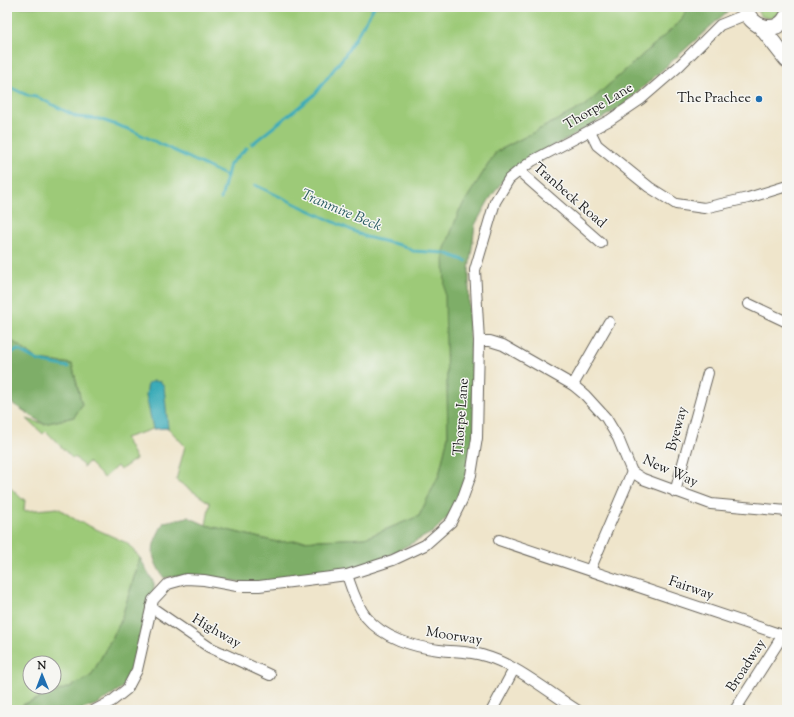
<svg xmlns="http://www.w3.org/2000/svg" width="794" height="717" viewBox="0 0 794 717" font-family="'Sorts Mill Goudy',serif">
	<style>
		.green { fill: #9dca78; stroke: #5c734a; fill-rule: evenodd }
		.forest { fill: #7eae68; stroke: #4d6542 }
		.water { fill: #3babb8; stroke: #2c646a }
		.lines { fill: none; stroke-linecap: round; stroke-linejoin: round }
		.stream { stroke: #3babb8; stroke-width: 3 }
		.street-casing { stroke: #666259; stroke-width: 12 }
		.primary-casing { stroke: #666259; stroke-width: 17 }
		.street { stroke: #fff; stroke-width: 10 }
		.primary { stroke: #fff; stroke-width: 15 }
		.poi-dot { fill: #1f6fb2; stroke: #f6f6f2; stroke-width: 1.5 }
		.labels { text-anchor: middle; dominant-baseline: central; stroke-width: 3; stroke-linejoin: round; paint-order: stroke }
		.poi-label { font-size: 14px; fill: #1c1c1c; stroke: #f6f6f2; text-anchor: end }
		.street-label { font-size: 14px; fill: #1c1c1c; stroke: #f6f6f2 }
		.water-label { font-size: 15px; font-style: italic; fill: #2a5c62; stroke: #f6f6f2 }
	</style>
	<rect width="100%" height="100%" fill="#f6f6f2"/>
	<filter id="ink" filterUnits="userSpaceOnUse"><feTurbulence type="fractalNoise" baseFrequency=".025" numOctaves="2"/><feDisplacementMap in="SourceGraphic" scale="8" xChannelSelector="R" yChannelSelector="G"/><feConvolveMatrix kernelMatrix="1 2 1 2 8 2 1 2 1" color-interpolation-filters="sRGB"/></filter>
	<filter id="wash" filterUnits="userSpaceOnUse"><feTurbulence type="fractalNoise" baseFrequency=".012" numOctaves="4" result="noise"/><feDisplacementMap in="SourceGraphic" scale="16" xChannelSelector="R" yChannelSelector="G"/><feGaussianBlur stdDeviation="0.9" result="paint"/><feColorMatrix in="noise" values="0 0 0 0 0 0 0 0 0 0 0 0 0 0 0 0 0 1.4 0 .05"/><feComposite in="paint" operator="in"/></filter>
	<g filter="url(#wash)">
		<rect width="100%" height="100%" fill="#efe5cb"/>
		<!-- green -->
		<g class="green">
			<polygon points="7,7 688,7 681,21 586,105 496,152 459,211 447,349 448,436 439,475 419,516 365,538 277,542 206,525 210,503 176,480 185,446 168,428 153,429 125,438 136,459 120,470 117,466 104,478 88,462 84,467 75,457 73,459 46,431 43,434 27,419 44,424 74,417 82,405 72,364 38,360 7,337"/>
			<path d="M755,7H781C778,17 770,20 761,16Z"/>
			<path d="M7,484L22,499H25L24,511L58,508L76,520L127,543L140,558L120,623L91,676L72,686L22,705L17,710H7ZM30,663H54V687H30Z"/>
		</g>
		<!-- forest -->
		<g class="forest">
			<path d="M688,7H729V10L621,107L571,137L524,160L504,179L489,200L475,225L469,270V317L475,432L468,470L454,511L433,532L384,558L345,571L269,585L199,577L177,576L164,578C148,553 151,547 164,522L188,517L206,525L277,542L365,538L419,516L439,475L448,436L444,251L459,211L496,152L586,105L681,21Z"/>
			<polygon points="7,337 38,360 72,364 82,405 74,417 44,424 7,400"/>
			<polygon points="140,558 154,583 154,590 147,606 132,671 123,687 98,704 80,710 17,710 22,705 72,686 91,676 120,623"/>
		</g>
		<!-- water -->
		<polygon class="water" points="154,381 161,382 164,386 168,428 153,429 146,395 148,383"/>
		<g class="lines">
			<!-- stream -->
			<g class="stream">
				<polyline points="7,86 29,96 37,97 77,117 99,119 131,130 227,176"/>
				<polyline points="252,144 314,95 345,55 374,7"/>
				<polyline points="255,185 366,237 404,246 413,251 445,253 466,261"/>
				<polyline points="221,199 230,164 247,148"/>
				<polyline points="13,352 18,350 39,361 68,367"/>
			</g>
		</g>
	</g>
	<g filter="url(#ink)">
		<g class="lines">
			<!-- street casing -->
			<g class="street-casing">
				<g id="street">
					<polyline points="590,131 597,145 649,187 676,204 704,208 748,198 787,186"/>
					<polyline points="519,171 601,243"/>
					<polyline points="749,304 787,322"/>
					<polyline points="479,341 490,341 503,345 573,385 585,395 606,418 618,438 632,472 643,479 711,504 787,511"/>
					<polyline points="573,385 609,322"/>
					<polyline points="675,492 708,373"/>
					<polyline points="499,540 782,635"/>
					<polyline points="590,570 632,472"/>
					<path d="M347,575C352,589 356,604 366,617C383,638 414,647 439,650C454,652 470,651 485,656C515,664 550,693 577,710"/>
					<polyline points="151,607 209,647 270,675"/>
					<polyline points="95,710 112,701 127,689 137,670 153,600 168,584 186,579 204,580 237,586 259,586 347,575 393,560 425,545 451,522 462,500 471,475 477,438 479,341 475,270 495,202 509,179 519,171 532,161 610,120 641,99 678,67 720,25 747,14"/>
					<polyline points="492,710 514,669"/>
					<polyline points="735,710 783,635 787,632"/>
				</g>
			</g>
			<!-- primary casing -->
			<g class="primary-casing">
				<g id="primary">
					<path d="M745,7C749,28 777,36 787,16"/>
					<polyline points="761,27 787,60"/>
				</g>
			</g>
			<!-- street -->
			<use href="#street" class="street"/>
			<!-- primary -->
			<use href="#primary" class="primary"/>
		</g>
	</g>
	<!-- markers -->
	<circle class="poi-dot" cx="759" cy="99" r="4"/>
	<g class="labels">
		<!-- poi labels -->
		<g class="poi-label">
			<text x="751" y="99">The Prachee</text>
		</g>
		<!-- street labels -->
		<g class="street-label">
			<text transform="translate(599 107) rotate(-31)">Thorpe Lane</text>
			<text transform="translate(569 196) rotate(41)">Tranbeck Road</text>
			<text transform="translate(462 417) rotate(-86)">Thorpe Lane</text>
			<text transform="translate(678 429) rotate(-75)">Byeway</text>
			<text transform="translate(670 472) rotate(24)">New Way</text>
			<text transform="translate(691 589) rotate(19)">Fairway</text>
			<text transform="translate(216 632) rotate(30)">Highway</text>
			<text transform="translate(454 637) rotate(9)">Moorway</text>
			<text transform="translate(747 666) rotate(-57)">Broadway</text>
		</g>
		<!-- water labels -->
		<g class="water-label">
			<text transform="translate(341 211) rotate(23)">Tranmire Beck</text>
		</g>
	</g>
	<!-- margin -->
	<rect width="794" height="717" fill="none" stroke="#f6f6f2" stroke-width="24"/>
	<!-- north arrow -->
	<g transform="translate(42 675) rotate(359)"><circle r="19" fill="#f6f6f2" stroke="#9f9f9c"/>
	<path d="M0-3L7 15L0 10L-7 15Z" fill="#1f6fb2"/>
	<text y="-6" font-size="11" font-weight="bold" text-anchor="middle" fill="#1c1c1c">N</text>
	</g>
</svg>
